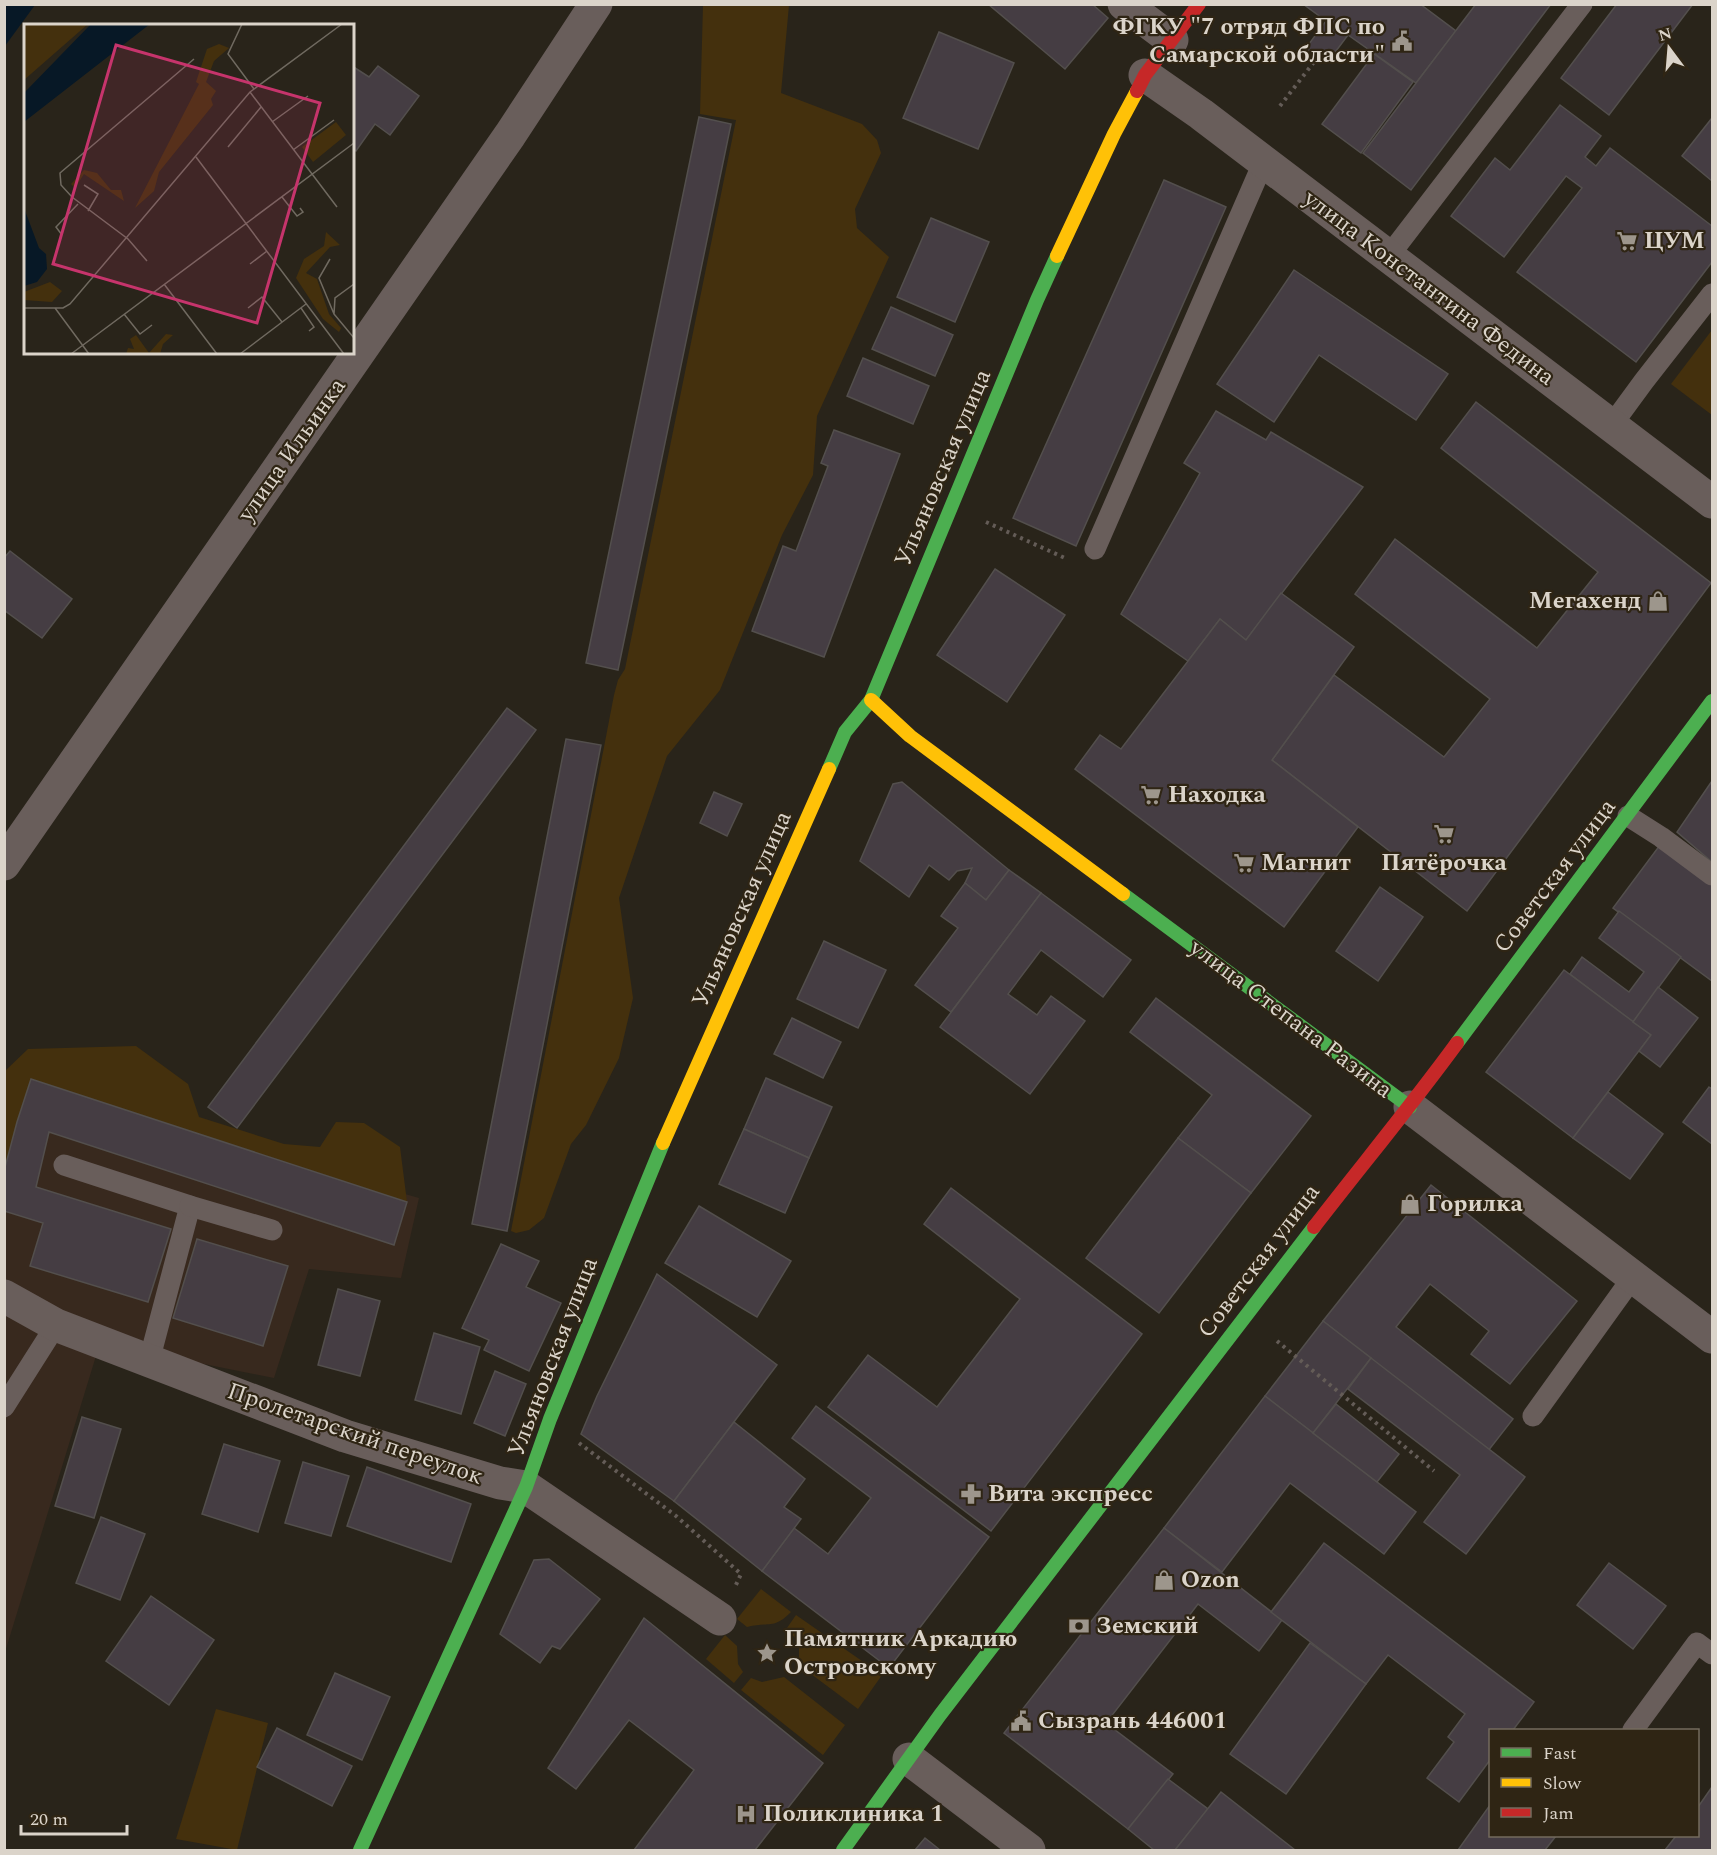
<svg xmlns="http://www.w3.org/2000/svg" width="1717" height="1855" viewBox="0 0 1717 1855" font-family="Spectral,serif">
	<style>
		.industrial { fill: #38291e }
		.green { fill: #44300d }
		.water { fill: #071826 }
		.building { fill: #453d43; stroke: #534f4d; stroke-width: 1.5 }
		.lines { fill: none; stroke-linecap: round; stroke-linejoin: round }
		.path { stroke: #645c57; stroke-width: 4; stroke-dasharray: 3 4.5; stroke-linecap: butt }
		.lane { stroke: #695e5b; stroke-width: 21 }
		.street { stroke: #695e5b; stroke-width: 33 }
		.fast { stroke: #4caf50; stroke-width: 14 }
		.slow { stroke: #ffc107; stroke-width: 14 }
		.jam { stroke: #c62828; stroke-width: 14 }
		.labels { text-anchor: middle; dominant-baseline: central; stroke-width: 4.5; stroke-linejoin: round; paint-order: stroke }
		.poi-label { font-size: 24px; font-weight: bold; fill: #dbd4ca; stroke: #2f2514; text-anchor: start }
		.street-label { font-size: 24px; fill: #dbd4ca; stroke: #2f2514 }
		.inset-road { fill: none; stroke: #706a60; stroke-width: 1.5 }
		.view { fill: #c6346c; fill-opacity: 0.15; stroke: #c6346c; stroke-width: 3 }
		.inset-edge { fill: none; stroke: #dbd4ca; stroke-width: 3 }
	</style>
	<rect width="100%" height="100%" fill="#29241a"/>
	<!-- industrial -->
	<polygon class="industrial" points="16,1082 419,1198 401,1278 309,1269 274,1378 100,1343 5,1652 4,1120"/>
	<!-- green -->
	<g class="green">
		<polygon points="703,5 789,5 781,93 862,124 877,140 881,153 855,209 857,228 889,257 817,416 813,475 782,535 720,690 667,756 619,898 633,998 619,1058 586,1125 571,1144 544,1218 529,1230 516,1233 511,1231 614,695 618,680 625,669 736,120 700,114"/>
		<polygon points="1712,330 1712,415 1671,384"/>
		<polygon points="136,1046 188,1084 199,1117 284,1144 320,1147 336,1122 364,1123 400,1147 407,1202 31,1079 17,1122 5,1171 5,1071 28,1049"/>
		<path d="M761,1589L791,1612C773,1630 770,1621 747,1627L737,1619Z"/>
		<polygon points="796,1615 882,1675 858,1709 799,1665 799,1643 787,1628"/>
		<polygon points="725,1635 737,1646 738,1664 743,1672 734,1683 706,1659"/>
		<polygon points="784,1677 845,1725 823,1755 741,1690 751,1678 762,1682"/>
		<polygon points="216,1709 268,1723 237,1850 176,1839"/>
	</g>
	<!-- water -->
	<polygon class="water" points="5,4 35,5 5,46 4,5"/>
	<!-- building -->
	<g class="building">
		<polygon points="988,4 1092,4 1108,18 1065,69"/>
		<polygon points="1303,4 1420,4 1456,31 1416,83 1348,35 1327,63 1306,48 1326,21"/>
		<polygon points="1476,4 1551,4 1411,190 1363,153"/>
		<polygon points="1617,4 1693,4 1609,115 1561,78"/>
		<polygon points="939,32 1014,63 978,149 903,118"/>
		<polygon points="1374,54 1413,82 1361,153 1322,124"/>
		<polygon points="352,66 369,77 378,66 419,96 390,135 375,124 356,151 352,148"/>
		<polygon points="1560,105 1601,136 1585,157 1596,166 1610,148 1712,226 1712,262 1636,362 1517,272 1582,188 1566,176 1504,257 1451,216 1495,158 1510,170"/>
		<polygon points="699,117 731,124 618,670 586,663"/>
		<polygon points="1712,118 1712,181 1682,156"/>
		<polygon points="1164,180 1226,207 1076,546 1013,518"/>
		<polygon points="931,218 989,242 955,322 897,297"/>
		<polygon points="1294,270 1448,374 1416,420 1319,355 1274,422 1217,384"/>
		<polygon points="891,307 953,335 935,376 872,349"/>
		<polygon points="863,358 929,386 913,424 847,396"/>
		<polygon points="1476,402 1711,583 1467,911 1272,760 1334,675 1444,757 1490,699 1355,594 1395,539 1537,648 1598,572 1441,448"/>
		<polygon points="1216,411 1266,440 1271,432 1363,487 1246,640 1220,619 1188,661 1121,614 1200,473 1184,463"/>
		<polygon points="834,430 900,454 824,657 752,631 783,546 796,551 828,466 821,463"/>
		<polygon points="10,551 72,599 42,638 4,610 4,558"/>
		<polygon points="995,569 1065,615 1007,702 937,655"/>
		<polygon points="1281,593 1354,647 1272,760 1358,827 1284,927 1075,769 1100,735 1121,749 1220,619 1246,640"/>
		<polygon points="507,708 536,730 237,1128 208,1107"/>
		<polygon points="566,739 601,745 507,1231 472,1224"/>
		<polygon points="1712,781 1712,862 1677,832"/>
		<polygon points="902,782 1009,870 986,900 965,883 972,868 957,871 949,880 929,865 909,897 860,861 893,784"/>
		<polygon points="714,792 742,804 727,836 700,823"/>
		<polygon points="1660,845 1712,883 1712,981 1613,908"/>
		<polygon points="1009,870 1041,893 951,1012 915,985 958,928 941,916 965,883 986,900"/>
		<polygon points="1380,887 1423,917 1378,981 1336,951"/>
		<polygon points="1041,893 1131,960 1103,997 1041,950 1008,994 1037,1015 1051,996 1085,1021 1030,1094 940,1027"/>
		<polygon points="1619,911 1681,957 1633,1022 1570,974 1582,957 1629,992 1644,972 1599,938"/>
		<polygon points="824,941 886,970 858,1028 797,999"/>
		<polygon points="1564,970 1651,1035 1573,1138 1486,1072"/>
		<polygon points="1658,987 1698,1018 1660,1067 1639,1051 1651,1035 1633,1022"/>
		<polygon points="1156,998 1311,1116 1251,1193 1178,1138 1212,1095 1130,1032"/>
		<polygon points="792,1018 841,1042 823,1078 774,1054"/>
		<polygon points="766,1078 832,1107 809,1158 744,1129"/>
		<polygon points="31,1079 407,1202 394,1245 49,1132 36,1187 171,1229 148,1302 30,1266 43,1223 4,1211 4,1171 17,1122"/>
		<polygon points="1709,1087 1712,1089 1712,1144 1683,1122"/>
		<polygon points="1608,1092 1663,1134 1630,1179 1573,1138"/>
		<polygon points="744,1129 809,1158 785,1213 719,1184"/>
		<polygon points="1178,1138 1251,1193 1159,1313 1086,1258"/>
		<polygon points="1431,1185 1577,1301 1510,1384 1471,1354 1489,1331 1430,1284 1396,1327 1513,1419 1488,1451 1323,1321"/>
		<polygon points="951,1188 1142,1334 991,1531 828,1407 868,1355 937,1407 1020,1299 924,1224"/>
		<polygon points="699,1206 791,1261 757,1317 665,1263"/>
		<polygon points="197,1239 288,1266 263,1346 173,1318"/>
		<polygon points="501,1244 539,1261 526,1287 561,1303 529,1371 484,1350 489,1340 462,1328"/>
		<polygon points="657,1274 777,1365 674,1501 581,1434 597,1396"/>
		<polygon points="338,1289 380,1301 360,1376 318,1365"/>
		<polygon points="1323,1321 1371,1358 1313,1433 1265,1396"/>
		<polygon points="434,1333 480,1347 461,1414 415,1400"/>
		<polygon points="1371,1358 1525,1477 1466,1554 1424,1522 1460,1475 1348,1389"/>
		<polygon points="495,1371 526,1384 505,1436 474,1423"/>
		<polygon points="1265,1396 1416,1512 1384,1554 1290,1483 1222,1572 1164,1528"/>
		<polygon points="1336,1404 1399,1454 1377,1482 1313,1433"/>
		<polygon points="816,1406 989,1537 889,1668 762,1571 794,1528 828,1554 871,1498 792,1438"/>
		<polygon points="82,1417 121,1429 94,1518 55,1506"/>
		<polygon points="734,1422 805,1479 784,1507 801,1519 762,1571 674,1501"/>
		<polygon points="224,1444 280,1461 258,1532 202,1514"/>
		<polygon points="303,1462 349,1476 331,1536 285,1523"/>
		<polygon points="367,1467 471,1504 451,1562 347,1526"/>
		<polygon points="101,1517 145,1534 120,1600 76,1583"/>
		<polygon points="1164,1528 1282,1620 1259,1651 1198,1604 1106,1723 1173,1774 1128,1829 1004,1733"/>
		<polygon points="1324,1543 1534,1702 1513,1730 1490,1730 1490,1760 1459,1802 1427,1778 1454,1742 1448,1737 1465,1714 1388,1655 1366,1684 1271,1612"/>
		<polygon points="549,1559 600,1599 560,1649 552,1646 540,1663 500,1634 534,1560"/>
		<polygon points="1609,1563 1666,1606 1633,1649 1577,1605"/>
		<polygon points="151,1596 214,1640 169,1705 106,1661"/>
		<polygon points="644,1618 823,1763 755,1850 634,1850 694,1770 629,1720 576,1789 548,1768"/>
		<polygon points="1310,1643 1366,1684 1286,1794 1230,1754"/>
		<polygon points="335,1673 390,1697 362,1760 307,1735"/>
		<polygon points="277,1728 352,1766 332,1806 257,1767"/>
		<polygon points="1168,1779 1208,1809 1175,1850 1154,1850 1128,1829"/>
		<polygon points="1712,1787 1712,1850 1665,1850 1676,1836 1698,1836 1698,1807"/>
		<polygon points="1221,1792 1295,1850 1175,1850"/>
		<polygon points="1490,1805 1490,1836 1556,1836 1545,1850 1458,1850"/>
		<polygon points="925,1838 940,1850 915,1850"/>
	</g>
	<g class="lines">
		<!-- path -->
		<g class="path">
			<polyline points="1280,106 1314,62"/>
			<polyline points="986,522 1067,559"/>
			<polyline points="1277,1341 1434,1471"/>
			<polyline points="579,1443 676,1516 741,1574 735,1587"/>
		</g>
		<!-- lane -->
		<g class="lane">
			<polyline points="1388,257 1582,4"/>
			<polyline points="1611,426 1644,381 1712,294"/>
			<polyline points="1095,549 1263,163"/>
			<polyline points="1628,816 1661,837 1712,875"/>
			<polyline points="64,1165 190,1206 149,1361"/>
			<polyline points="190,1206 272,1230"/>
			<polyline points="4,1407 56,1325"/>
			<polyline points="1533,1416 1633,1277"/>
			<polyline points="1633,1730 1697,1643 1712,1654"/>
		</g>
		<!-- street -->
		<g class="street">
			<polyline points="1124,4 1172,40"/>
			<polyline points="1145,75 1201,114 1712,502"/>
			<polyline points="4,864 510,135 596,4"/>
			<polyline points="1410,1107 1712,1337"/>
			<polyline points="4,1296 56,1325 345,1436 500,1483 526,1487 720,1619"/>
			<polyline points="909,1759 1029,1850"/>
		</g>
		<!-- fast -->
		<g class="fast">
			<polyline points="829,769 845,732 871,700 1037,300 1057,256"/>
			<polyline points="1123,894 1410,1107"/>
			<polyline points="1457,1043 1712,701"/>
			<polyline points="360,1850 526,1487 550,1419 663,1143"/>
			<polyline points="843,1850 940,1715 1314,1227"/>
		</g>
		<!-- slow -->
		<g class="slow">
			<polyline points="1057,256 1114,134 1137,91"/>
			<polyline points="871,700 910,736 1123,894"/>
			<polyline points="663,1143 829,769"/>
		</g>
		<!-- jam -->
		<g class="jam">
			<polyline points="1137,91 1145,75 1199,4"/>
			<path d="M1314,1227C1362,1165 1411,1106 1457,1043"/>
		</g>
	</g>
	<!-- icons -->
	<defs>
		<g id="civic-bare" transform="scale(1.62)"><path d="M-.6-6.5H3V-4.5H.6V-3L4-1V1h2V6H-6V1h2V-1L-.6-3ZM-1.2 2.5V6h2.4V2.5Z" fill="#9d968c" stroke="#2f2514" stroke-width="2.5" paint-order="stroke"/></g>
		<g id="supermarket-bare" transform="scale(1.62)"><path d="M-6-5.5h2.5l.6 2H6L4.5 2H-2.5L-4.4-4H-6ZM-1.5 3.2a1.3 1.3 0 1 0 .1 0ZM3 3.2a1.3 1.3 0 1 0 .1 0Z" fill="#9d968c" stroke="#2f2514" stroke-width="2.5" paint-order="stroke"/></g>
		<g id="shop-bare" transform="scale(1.62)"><path d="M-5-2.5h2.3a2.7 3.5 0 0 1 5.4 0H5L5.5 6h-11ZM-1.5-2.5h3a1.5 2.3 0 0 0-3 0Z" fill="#9d968c" stroke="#2f2514" stroke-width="2.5" paint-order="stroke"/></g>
		<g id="pharmacy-bare" transform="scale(1.62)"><path d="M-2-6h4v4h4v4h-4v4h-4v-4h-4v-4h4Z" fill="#9d968c" stroke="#2f2514" stroke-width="2.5" paint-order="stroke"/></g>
		<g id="bank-bare" transform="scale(1.62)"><path d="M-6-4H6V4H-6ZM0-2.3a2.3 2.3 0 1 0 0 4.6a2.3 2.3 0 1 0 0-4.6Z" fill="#9d968c" stroke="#2f2514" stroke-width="2.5" paint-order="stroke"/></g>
		<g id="sight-bare" transform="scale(1.62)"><path d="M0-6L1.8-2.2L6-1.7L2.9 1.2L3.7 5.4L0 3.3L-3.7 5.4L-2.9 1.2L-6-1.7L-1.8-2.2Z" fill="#9d968c" stroke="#2f2514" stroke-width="2.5" paint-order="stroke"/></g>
		<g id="hospital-bare" transform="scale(1.62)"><path d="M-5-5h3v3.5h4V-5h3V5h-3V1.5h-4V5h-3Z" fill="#9d968c" stroke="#2f2514" stroke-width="2.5" paint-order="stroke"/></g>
	</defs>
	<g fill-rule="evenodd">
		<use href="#civic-bare" x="1402" y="41"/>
		<use href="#supermarket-bare" x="1627" y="241"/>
		<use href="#shop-bare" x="1658" y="601"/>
		<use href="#supermarket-bare" x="1151" y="795"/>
		<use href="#supermarket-bare" x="1444" y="834"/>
		<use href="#supermarket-bare" x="1244" y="863"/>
		<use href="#shop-bare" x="1410" y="1204"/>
		<use href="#pharmacy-bare" x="971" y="1494"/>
		<use href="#shop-bare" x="1164" y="1580"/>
		<use href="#bank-bare" x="1079" y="1626"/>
		<use href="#sight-bare" x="767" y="1653"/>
		<use href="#civic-bare" x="1021" y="1721"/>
		<use href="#hospital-bare" x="746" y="1814"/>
	</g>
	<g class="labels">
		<!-- poi labels -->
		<g class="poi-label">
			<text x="1385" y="27" text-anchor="end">ФГКУ "7 отряд ФПС по<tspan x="1385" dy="28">Самарской области"</tspan></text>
			<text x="1644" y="241">ЦУМ</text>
			<text x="1641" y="601" text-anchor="end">Мегахенд</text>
			<text x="1168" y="795">Находка</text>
			<text x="1261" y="863">Магнит</text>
			<text x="1444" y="863" text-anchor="middle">Пятёрочка</text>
			<text x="1427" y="1204">Горилка</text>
			<text x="988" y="1494">Вита экспресс</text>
			<text x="1181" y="1580">Ozon</text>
			<text x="1096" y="1626">Земский</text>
			<text x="784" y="1639">Памятник Аркадию<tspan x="784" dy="28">Островскому</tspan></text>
			<text x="1038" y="1721">Сызрань 446001</text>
			<text x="763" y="1814">Поликлиника 1</text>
		</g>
		<!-- street labels -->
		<g class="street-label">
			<text transform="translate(1429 288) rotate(37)">улица Константина Федина</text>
			<text transform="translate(292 450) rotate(-55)">улица Ильинка</text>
			<text transform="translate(943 468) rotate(-67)">Ульяновская улица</text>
			<text transform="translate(1555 876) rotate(-53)">Советская улица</text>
			<text transform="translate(742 909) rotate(-66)">Ульяновская улица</text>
			<text transform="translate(1291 1019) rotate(37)">улица Степана Разина</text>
			<text transform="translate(1259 1261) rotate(-53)">Советская улица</text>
			<text transform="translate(553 1357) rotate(-69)">Ульяновская улица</text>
			<text transform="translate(355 1434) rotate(19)">Пролетарский переулок</text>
		</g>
	</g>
	<!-- overview -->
	<g transform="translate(24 24)">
		<rect width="330" height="330" fill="#29241a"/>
		<path d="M0,0H64L0,56ZM195,20L205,24L190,37L182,58L192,67L187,75L189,81L135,148L130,167L111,184L175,60L172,58L183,25ZM312,98L322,111L289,138L278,123ZM60,146L73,149L87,166H97L100,177L60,150L51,164L47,160ZM302,208L316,221L306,223L282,249L293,255L305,290L317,304L315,308L299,295L272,254L280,235L300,222ZM26,258L38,267L28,278L0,276V268ZM142,310L149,311L139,320L136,330H102L104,324L110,325L106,315L112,311L125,329Z" fill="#44300d"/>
		<path d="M67,0H126L0,98V69ZM0,184L15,224L22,230L23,245L13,258L0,262Z" fill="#071826"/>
		<path class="inset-road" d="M218,0L204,30L230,65M226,68L313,183M248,98L284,72M204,123L237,83M269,126L310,96M172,133L320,330M60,161L74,170L64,187M258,173L273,192L279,188L276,184M38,211L32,203L54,180M306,235L295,254L310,290M123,237L104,215L48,173L37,161L36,149L170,35M226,240L243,227M140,260L193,330M330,260L311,274L310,290L330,314M0,284H39L46,280L226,68L318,0M31,284L65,330M224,284L238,273L258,298M277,284L290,303L285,307M100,290L116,310L128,301M47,330L330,119M216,330L282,280"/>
		<path class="view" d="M92,21L296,79L233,299L29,240Z"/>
		<rect width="330" height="330" class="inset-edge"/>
	</g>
	<!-- border -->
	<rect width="1717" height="1855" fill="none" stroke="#dbd4ca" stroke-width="12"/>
	<!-- legend -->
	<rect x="1489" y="1729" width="210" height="108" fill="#2f2514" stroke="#746b5d" stroke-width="1.5"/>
	<rect x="1501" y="1748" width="30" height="9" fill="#4caf50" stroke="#746b5d" stroke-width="1.5"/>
	<text x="1543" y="1759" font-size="18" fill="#dbd4ca">Fast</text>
	<rect x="1501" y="1778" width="30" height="9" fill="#ffc107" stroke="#746b5d" stroke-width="1.5"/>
	<text x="1543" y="1789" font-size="18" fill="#dbd4ca">Slow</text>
	<rect x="1501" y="1808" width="30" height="9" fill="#c62828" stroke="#746b5d" stroke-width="1.5"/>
	<text x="1543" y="1819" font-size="18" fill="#dbd4ca">Jam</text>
	<!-- north arrow -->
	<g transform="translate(1669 48) rotate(344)" stroke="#2f2514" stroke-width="4.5" paint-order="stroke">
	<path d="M0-4.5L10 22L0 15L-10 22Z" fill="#dbd4ca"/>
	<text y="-9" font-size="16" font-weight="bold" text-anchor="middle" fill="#dbd4ca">N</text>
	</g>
	<!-- scale -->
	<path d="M21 1825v9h106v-9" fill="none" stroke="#dbd4ca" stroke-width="3"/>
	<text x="30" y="1825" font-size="18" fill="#dbd4ca" stroke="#2f2514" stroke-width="4.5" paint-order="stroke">20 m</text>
</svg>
